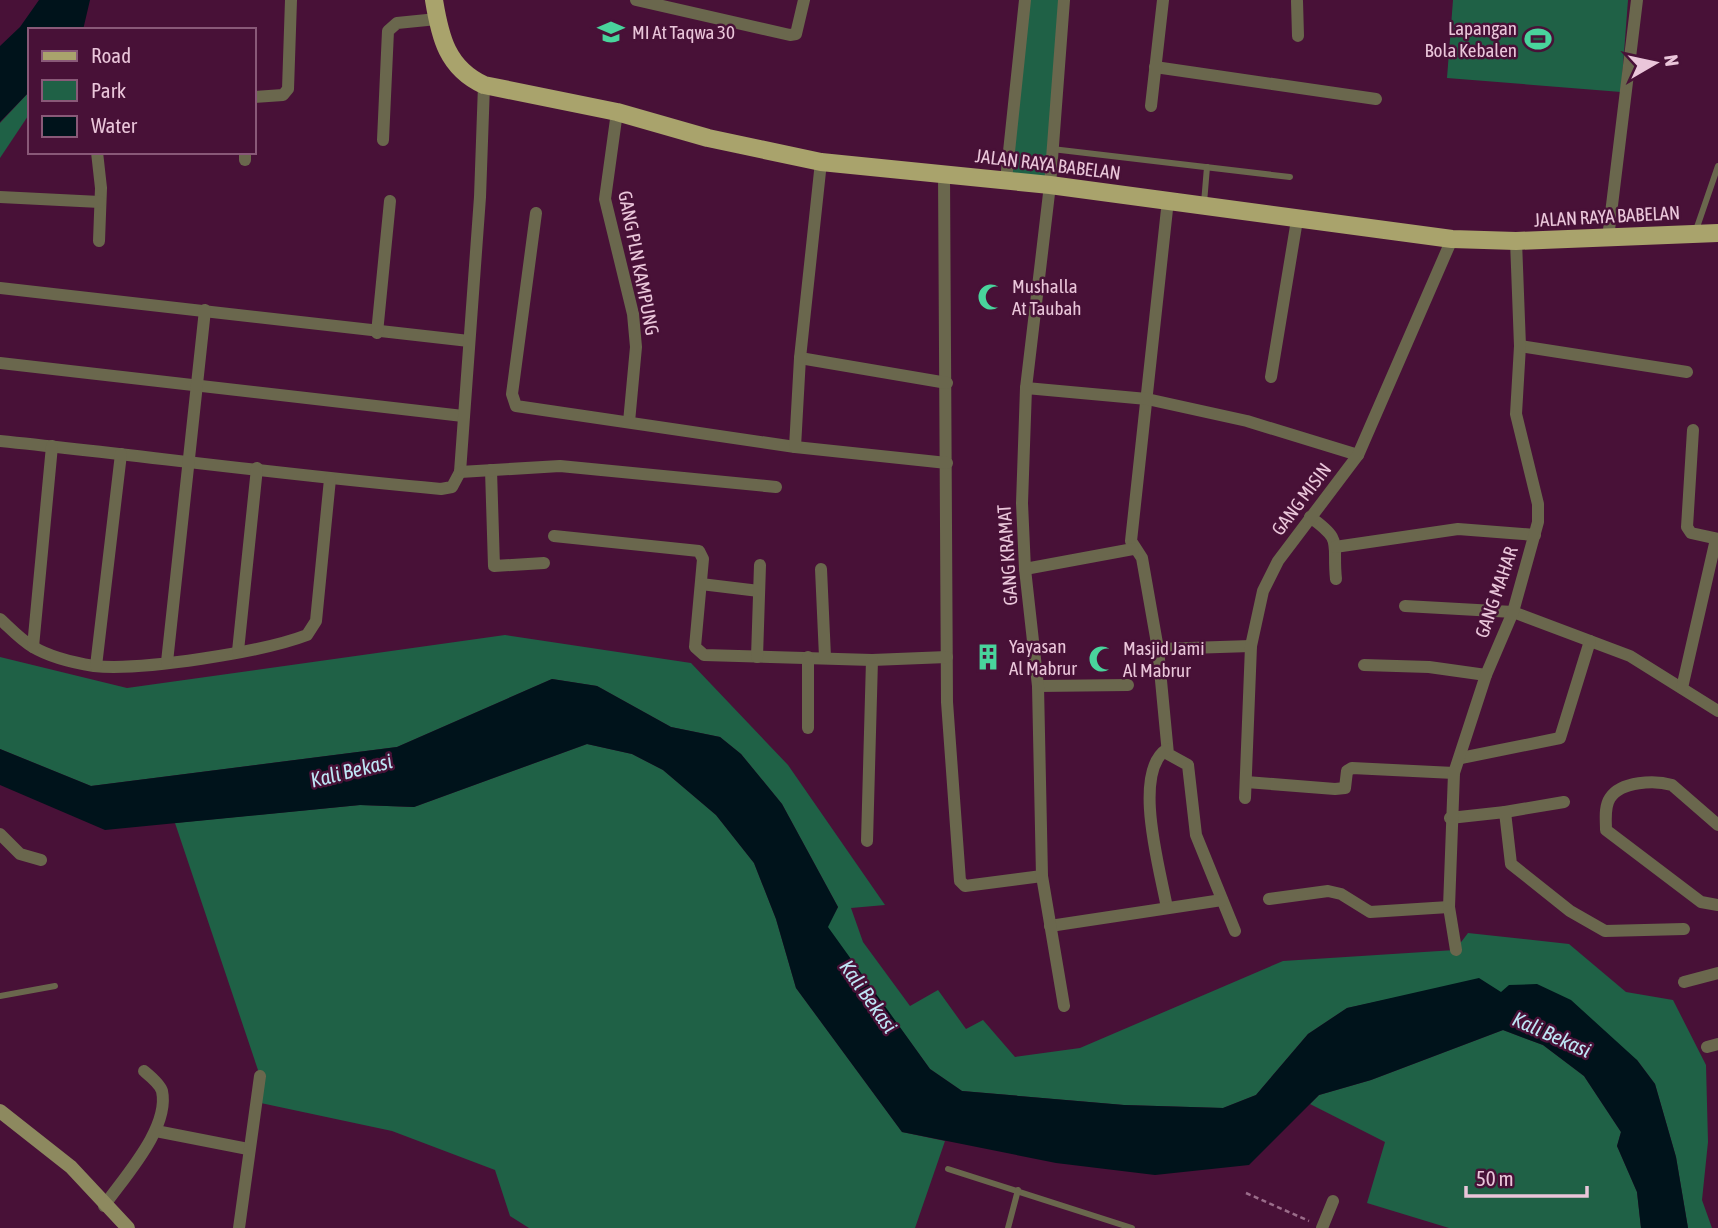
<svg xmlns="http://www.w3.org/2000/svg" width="1718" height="1228" viewBox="0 0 1718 1228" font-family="'Asap Condensed',sans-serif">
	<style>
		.green { fill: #1f6146 }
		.water { fill: #00131b }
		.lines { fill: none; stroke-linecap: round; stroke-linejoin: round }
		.path { stroke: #9a6d8a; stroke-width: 2.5; stroke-dasharray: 5 3.5; stroke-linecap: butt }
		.lane { stroke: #6a674d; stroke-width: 6 }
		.street { stroke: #6a674d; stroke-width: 12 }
		.secondary { stroke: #8d895f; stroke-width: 14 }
		.primary { stroke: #a9a36c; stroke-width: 18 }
		.labels { text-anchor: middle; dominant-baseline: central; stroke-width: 5; stroke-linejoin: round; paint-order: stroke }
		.poi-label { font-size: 19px; fill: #eac6da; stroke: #481137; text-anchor: start }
		.street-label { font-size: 19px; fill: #eac6da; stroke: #481137 }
		.water-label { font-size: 21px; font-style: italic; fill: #bee6f5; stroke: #481137 }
	</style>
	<rect width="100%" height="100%" fill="#481137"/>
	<!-- green -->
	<g class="green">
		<polygon points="1025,0 1064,0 1050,185 1006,180"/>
		<polygon points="1453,0 1628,0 1621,92 1447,78"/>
		<polygon points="30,91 30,113 0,158 0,123"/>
		<polygon points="505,635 691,663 788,765 885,905 851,908 863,942 910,1006 938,990 966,1029 983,1020 1015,1057 1080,1048 1283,961 1455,950 1468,933 1569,944 1626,992 1673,1000 1706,1065 1708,1142 1702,1200 1712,1228 1688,1228 1676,1157 1655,1084 1637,1060 1501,992 1408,995 1347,1008 1308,1034 1256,1095 1223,1108 1124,1105 962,1091 930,1069 827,927 838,907 782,804 741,754 720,737 671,727 597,686 552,679 397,747 91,786 0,749 0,657 127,688"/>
		<polygon points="587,744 632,754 663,770 716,815 754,863 776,919 796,988 902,1132 945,1141 915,1228 529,1228 510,1216 495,1170 392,1131 256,1102 260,1076 175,823 360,805 414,807"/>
		<polygon points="1503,1030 1543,1045 1584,1076 1621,1132 1617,1146 1637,1192 1641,1228 1449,1228 1367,1203 1385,1142 1310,1104 1319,1095 1371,1080"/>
	</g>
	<!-- water -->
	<g class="water">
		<polygon points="39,0 90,0 83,30 30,30 30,91 0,122 0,46 20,27"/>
		<polygon points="552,679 597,686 671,727 720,737 741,754 782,804 838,907 828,927 930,1069 962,1091 1124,1105 1223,1108 1256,1095 1308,1034 1347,1008 1479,978 1501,992 1509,985 1537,984 1571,1000 1637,1060 1655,1084 1676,1157 1688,1228 1641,1228 1637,1192 1617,1146 1621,1132 1584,1076 1543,1045 1503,1030 1371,1080 1319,1095 1249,1165 1155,1175 1056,1163 902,1132 796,988 776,919 754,863 716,815 663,770 632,754 587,744 414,807 360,805 105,830 0,785 0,749 91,786 397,747"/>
	</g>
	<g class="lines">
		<!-- path -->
		<polyline class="path" points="1246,1193 1309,1221"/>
		<!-- lane -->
		<g class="lane">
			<polyline points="1052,149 1290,177"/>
			<polyline points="1204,203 1207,167"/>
			<polyline points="1696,230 1718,166"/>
			<polyline points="0,996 55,986"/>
			<polyline points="948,1169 1132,1228"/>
			<polyline points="1008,1228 1018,1190"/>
		</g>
		<!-- street -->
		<g class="street">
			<polyline points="636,0 790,35 796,34 804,0"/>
			<polyline points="1297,1 1298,36"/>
			<polyline points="1155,67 1376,99"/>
			<polyline points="254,97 283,95 288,89 291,0"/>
			<polyline points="1151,106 1163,0"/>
			<polyline points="617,112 605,199 633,314 636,347 629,422"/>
			<polyline points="383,140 388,31 397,23 437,19"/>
			<polyline points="97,152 101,188 99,241"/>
			<polyline points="245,152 245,160"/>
			<polyline points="944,173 947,702 960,881 965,886 1042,876"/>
			<polyline points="1006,180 1025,0"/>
			<polyline points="0,197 100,202"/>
			<polyline points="1168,200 1131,541 1142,558 1158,649 1168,754 1188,765 1196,835 1235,931"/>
			<polyline points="536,213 512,394 516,406 795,447 947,463"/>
			<polyline points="1608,238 1637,0"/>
			<polyline points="0,288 469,341"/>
			<polyline points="377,333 390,201"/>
			<polyline points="1520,346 1687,372"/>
			<polyline points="800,358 947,383"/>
			<polyline points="0,363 463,416"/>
			<polyline points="1271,377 1297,220"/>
			<polyline points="1026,388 1147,399 1247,421 1358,455"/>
			<polyline points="1693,430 1687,527 1691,533 1718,539"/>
			<path d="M0,441C147,456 293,476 441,489L452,487L460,472L480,197L484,85"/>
			<polyline points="795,447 800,358 821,162"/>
			<polyline points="491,470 494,566 544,563"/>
			<polyline points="460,472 560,466 776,487"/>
			<path d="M1310,517C1344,541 1332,542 1336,579"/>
			<polyline points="554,536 699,551 703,559 695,647 704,655 872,660 947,657"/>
			<polyline points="1335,547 1458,529 1535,535"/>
			<polyline points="821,569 825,657"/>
			<polyline points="1025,569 1133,549"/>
			<polyline points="701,584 759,591"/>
			<polyline points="1405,606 1513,612 1630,656 1718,711"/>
			<path d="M0,619C10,628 21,640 33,647C50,657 75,663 94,666C141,671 263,652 307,635L316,621L330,479"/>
			<polyline points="33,647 52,446"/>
			<polyline points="1158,649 1251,646"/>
			<polyline points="238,651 257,468"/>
			<polyline points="757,657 760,565"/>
			<polyline points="167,662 205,310"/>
			<polyline points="1364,665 1429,667 1486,675"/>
			<polyline points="96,666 121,454"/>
			<polyline points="1038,686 1128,685"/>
			<polyline points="1682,688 1716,539"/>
			<polyline points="808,728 808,657"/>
			<path d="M1167,749C1131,772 1161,873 1167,908"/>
			<polyline points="1461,758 1560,738 1590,641"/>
			<polyline points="1246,782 1335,789 1345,788 1347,771 1352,768 1454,773"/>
			<polyline points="1245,798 1251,646 1263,591 1278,561 1358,455 1452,239"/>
			<polyline points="1505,812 1564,802"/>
			<polyline points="1450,818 1505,812 1511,864 1570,911 1605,931 1684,929"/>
			<path d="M1718,825L1672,785C1655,780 1621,781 1610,798C1604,807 1606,820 1606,830L1701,902L1718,905"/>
			<polyline points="0,834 20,854 41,860"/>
			<polyline points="867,841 872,660"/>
			<polyline points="1269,899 1328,891 1341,894 1370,912 1449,907"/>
			<polyline points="1050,926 1222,900"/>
			<polyline points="1456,950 1449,907 1454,773 1486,675 1513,612 1538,522 1538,504 1516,414 1520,346 1516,241"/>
			<polyline points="1684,982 1718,973"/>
			<polyline points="1064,1006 1042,876 1038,686 1025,569 1022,503 1026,388 1050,185 1064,0"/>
			<polyline points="1707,1047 1718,1044"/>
			<polyline points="156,1131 248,1149"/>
			<path d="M104,1206C124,1177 170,1128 162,1091C160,1084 150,1076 144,1071"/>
			<polyline points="239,1228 260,1076"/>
			<polyline points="1322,1228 1333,1201"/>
		</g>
		<!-- secondary -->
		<polyline class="secondary" points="0,1111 71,1167 128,1228"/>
		<!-- primary -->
		<path class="primary" d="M434,0C440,37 447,68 484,85L617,112L708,138L821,162L1050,185L1452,239L1516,241L1718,233"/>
	</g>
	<!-- icons -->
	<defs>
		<g id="school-bare" transform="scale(2.1)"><path d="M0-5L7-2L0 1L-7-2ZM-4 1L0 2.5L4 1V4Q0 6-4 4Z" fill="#49d49c" stroke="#481137" stroke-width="2.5" paint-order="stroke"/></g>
		<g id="stadium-bare" transform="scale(2.1)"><path d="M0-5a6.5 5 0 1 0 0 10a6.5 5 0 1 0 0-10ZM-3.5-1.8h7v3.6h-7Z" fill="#49d49c" stroke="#481137" stroke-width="2.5" paint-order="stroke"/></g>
		<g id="mosque-bare" transform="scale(2.1)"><path d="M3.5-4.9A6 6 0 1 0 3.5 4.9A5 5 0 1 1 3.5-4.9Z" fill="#49d49c" stroke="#481137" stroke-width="2.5" paint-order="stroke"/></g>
		<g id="building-bare" transform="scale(2.1)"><path d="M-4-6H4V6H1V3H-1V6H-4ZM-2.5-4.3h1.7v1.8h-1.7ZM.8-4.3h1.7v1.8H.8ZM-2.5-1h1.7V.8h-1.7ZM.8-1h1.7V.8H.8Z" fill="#49d49c" stroke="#481137" stroke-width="2.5" paint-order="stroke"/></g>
	</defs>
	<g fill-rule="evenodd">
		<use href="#school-bare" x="611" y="32"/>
		<use href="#stadium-bare" x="1538" y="39"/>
		<use href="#mosque-bare" x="991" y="297"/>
		<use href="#building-bare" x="988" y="657"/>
		<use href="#mosque-bare" x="1102" y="659"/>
	</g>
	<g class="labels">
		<!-- poi labels -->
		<g class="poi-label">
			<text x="1517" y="28" text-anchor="end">Lapangan<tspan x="1517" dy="22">Bola Kebalen</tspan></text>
			<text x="632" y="32">MI At Taqwa 30</text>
			<text x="1012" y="286">Mushalla<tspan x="1012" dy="22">At Taubah</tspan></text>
			<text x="1009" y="646">Yayasan<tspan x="1009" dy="22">Al Mabrur</tspan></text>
			<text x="1123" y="648">Masjid Jami<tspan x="1123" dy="22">Al Mabrur</tspan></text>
		</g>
		<!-- street labels -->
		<g class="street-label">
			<text transform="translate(1048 164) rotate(7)">JALAN RAYA BABELAN</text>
			<text transform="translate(1607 216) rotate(-3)">JALAN RAYA BABELAN</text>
			<text transform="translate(639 263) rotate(79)">GANG PLN KAMPUNG</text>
			<text transform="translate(1301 499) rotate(-53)">GANG MISIN</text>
			<text transform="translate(1007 555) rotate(-94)">GANG KRAMAT</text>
			<text transform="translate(1496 592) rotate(-71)">GANG MAHAR</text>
		</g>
		<!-- water labels -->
		<g class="water-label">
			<text transform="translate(351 770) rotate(-14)">Kali Bekasi</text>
			<text transform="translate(869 996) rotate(55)">Kali Bekasi</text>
			<text transform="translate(1552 1034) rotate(24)">Kali Bekasi</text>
		</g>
	</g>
	<!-- legend -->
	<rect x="28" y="28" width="228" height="126" fill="#481137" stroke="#895978" stroke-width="2"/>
	<rect x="42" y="51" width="35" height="10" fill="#a9a36c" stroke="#895978" stroke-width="2"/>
	<text x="91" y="63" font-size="21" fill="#eac6da">Road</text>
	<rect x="42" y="80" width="35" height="21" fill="#1f6146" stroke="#895978" stroke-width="2"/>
	<text x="91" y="98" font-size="21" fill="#eac6da">Park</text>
	<rect x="42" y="116" width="35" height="21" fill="#00131b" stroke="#895978" stroke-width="2"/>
	<text x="91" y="133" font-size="21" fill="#eac6da">Water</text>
	<!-- north arrow -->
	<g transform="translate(1655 63) rotate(81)" stroke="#481137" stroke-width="5" paint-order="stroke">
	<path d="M0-5L12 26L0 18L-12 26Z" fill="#eac6da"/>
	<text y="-10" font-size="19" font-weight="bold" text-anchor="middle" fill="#eac6da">N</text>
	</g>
	<!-- scale -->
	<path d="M1466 1186v10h121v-10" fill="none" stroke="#eac6da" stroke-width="3.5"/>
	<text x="1476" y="1186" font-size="21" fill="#eac6da" stroke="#481137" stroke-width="5" paint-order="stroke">50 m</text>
</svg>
